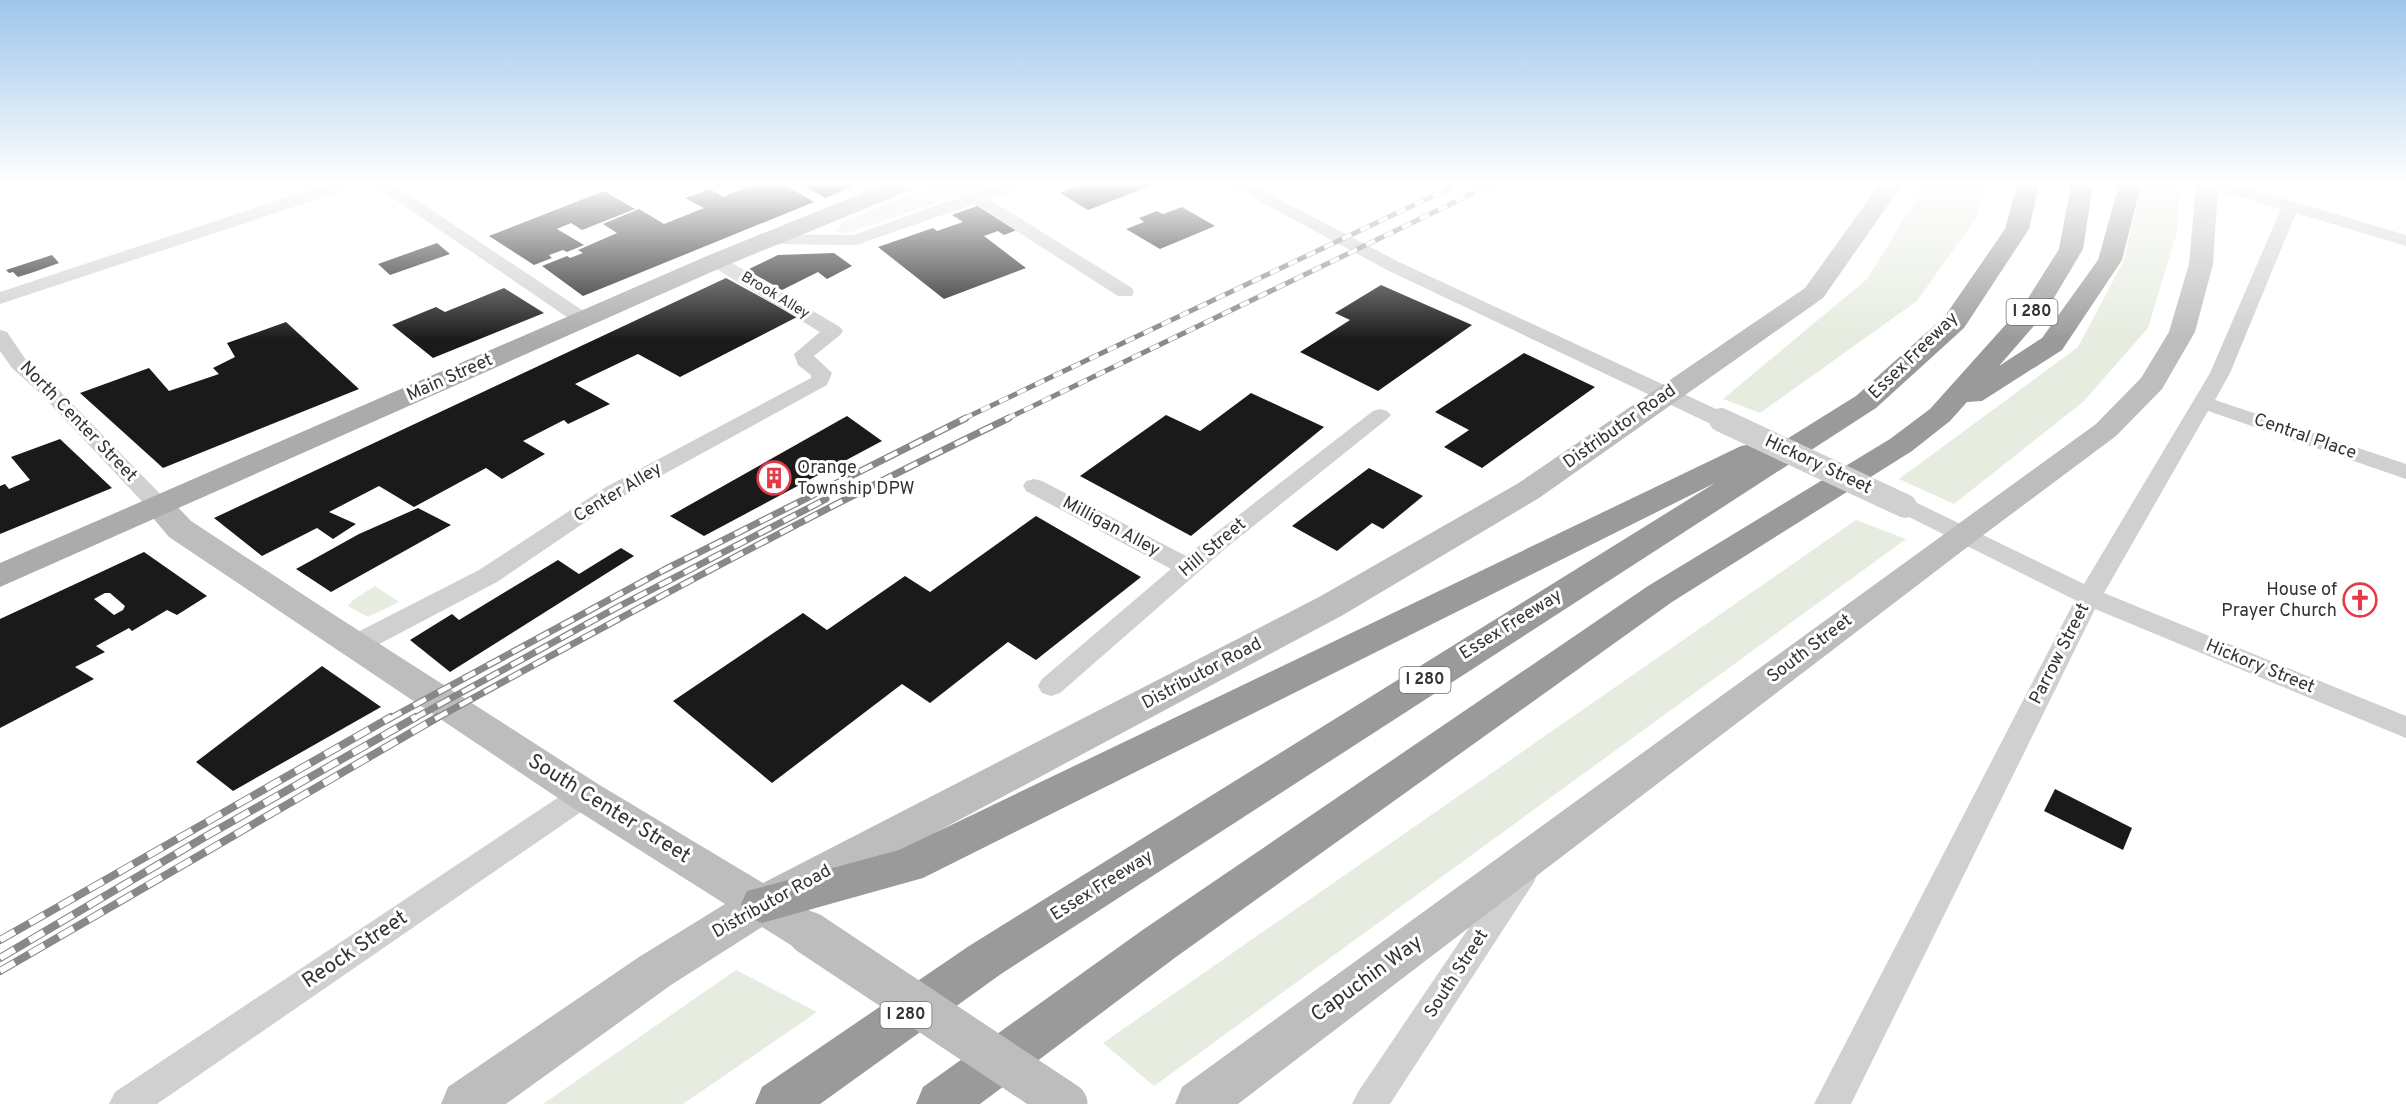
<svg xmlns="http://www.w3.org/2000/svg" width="2406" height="1104" viewBox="0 0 2406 1104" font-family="Overpass,sans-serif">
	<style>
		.green { fill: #e6ecdf }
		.building { fill: #1a1a1a; fill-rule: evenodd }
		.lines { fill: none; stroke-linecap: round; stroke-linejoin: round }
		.minor { fill: #d0d0d0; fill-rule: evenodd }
		.secondary { fill: #bdbdbd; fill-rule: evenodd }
		.primary { fill: #ababab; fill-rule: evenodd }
		.motorway { fill: #9a9a9a; fill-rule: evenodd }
		.rail-far2-casing { stroke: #888; stroke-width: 5 }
		.rail-far1-casing { stroke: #888; stroke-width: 7 }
		.rail-casing { stroke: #888; stroke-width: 8 }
		.rail-far2 { stroke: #fff; stroke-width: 4; stroke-dasharray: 10; stroke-linecap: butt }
		.rail-far1 { stroke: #fff; stroke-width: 4.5; stroke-dasharray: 14; stroke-linecap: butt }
		.rail { stroke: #fff; stroke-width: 6; stroke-dasharray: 17; stroke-linecap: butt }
		.minor-bridge { stroke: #d0d0d0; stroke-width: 24 }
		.secondary-bridge { stroke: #bdbdbd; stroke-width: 43 }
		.labels { text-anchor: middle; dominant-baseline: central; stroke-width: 6; stroke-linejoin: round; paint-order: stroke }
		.far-street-label { font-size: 15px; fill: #333; stroke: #fff }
		.shield { fill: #fff; stroke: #707070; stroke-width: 1.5 }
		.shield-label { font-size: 16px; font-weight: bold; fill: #333 }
		.street-label { font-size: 18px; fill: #333; stroke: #fff }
		.poi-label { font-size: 18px; fill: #333; stroke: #fff; text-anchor: start }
		.near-street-label { font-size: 21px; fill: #333; stroke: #fff }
	</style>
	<rect width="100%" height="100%" fill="#fff"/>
	<!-- green -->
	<g class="green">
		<polygon points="932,185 988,185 845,234 835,231 843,222"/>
		<polygon points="1925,185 1988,185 1978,215 1917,301 1760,413 1723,399 1867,279"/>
		<polygon points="2142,185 2175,185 2179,188 2177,232 2148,328 2083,402 1954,504 1899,479 2078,347 2123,262"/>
		<polygon points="1856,520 1906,539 1154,1086 1103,1043"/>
		<polygon points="375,586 399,602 368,617 348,606 353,600"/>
		<polygon points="736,970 817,1012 683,1104 543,1104"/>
	</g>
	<!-- building -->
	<g class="building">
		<polygon points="752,185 785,185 814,202 583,296 542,266 567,256 570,258 583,253 578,250 617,233 603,224 639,209 664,224 704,208 685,198 710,189 723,197"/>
		<polygon points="803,185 854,185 854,186 825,198"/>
		<polygon points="1080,185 1151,185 1151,186 1088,210 1060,193"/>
		<polygon points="604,191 635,209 582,230 571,223 557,229 584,245 567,252 563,250 549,255 552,258 534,265 489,236"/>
		<polygon points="980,205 1019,229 1004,235 998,231 984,236 1026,268 944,299 878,247 933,228 937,231 963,222 952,215"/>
		<polygon points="1182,207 1215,226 1160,249 1126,229 1144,222 1139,218 1157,211 1163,214"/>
		<polygon points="437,243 450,254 390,275 378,264"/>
		<polygon points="834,253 852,266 827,279 818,272 782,290 747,270 778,255"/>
		<polygon points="52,255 59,263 34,272 18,277 13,272 9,273 6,270"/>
		<polygon points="726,278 797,317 680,377 638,354 575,384 610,404 568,424 564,420 523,441 545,454 502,479 486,468 414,507 379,486 329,512 356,524 333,539 317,528 262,556 214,518"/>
		<polygon points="1381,285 1472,325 1378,391 1300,352 1350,320 1335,313"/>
		<polygon points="504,288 544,313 433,358 392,325 436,307 445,312"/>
		<polygon points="286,322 359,389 163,468 80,393 149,368 169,391 219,374 213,368 235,357 227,343"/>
		<polygon points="1524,353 1595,387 1482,468 1444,447 1469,430 1435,412"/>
		<polygon points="1251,393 1324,427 1191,536 1080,476 1166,415 1200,431"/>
		<polygon points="847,416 882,441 704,536 670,516"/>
		<polygon points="60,439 112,488 0,534 0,486 5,484 9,489 30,480 11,457"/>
		<polygon points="1369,468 1423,496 1383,529 1372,523 1337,551 1292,526"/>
		<polygon points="418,508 451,525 331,592 296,569 359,534"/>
		<polygon points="1036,516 1141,577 1036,660 1008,642 930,703 902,684 772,783 673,701 803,613 827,630 905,576 930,592"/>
		<polygon points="621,548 634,556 450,672 410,640 452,614 459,620 558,560 579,574"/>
		<path d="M144,552L207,596L177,615L167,610L132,631L129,628L96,646L105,652L75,667L94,679L0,728V619ZM105,593H110L125,606L123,610L114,615L94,599Z"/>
		<polygon points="322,666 381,707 233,791 196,762"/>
		<polygon points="2055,789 2132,828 2123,850 2044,811"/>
	</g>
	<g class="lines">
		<!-- minor -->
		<g class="minor">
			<polygon points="324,185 350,185 348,189 0,304 0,292"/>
			<polygon points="374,185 394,185 591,316 594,320 591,324 577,324"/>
			<polygon points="994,185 1019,185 1017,189 989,199 1132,288 1134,292 1132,296 1118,296 974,204 856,245 768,244 762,243 759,239 762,235 768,234 854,235"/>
			<polygon points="1230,185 1252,185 1399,262 1729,415 1732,420 1729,425 1721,426 1713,425 1387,270"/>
			<polygon points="2211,185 2238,185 2406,235 2406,246 2296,213 2230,373 2215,400 2406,464 2406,479 2208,411 2104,593 2406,716 2406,738 2095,609 1851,1104 1814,1104 2075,600 1897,511 1893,506 1897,501 1905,499 1913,501 2084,584 2210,373 2281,209 2213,189"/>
			<polygon points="716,256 722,257 840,327 843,331 840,335 814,356 832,373 827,385 622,497 497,582 364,652 355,654 346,652 342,645 346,638 479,570 606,487 811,378 811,375 798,365 794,354 820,332 710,265 707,261 710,257"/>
			<polygon points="0,330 7,332 26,360 54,385 167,501 171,506 167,511 159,513 151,511 40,393 12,368 0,351"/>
			<polygon points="1380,409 1387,411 1391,415 1387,419 1226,548 1060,693 1051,696 1042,693 1038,686 1042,679 1171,569 1026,491 1023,486 1026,481 1034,479 1042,481 1186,556 1373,411"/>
			<polygon points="584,783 594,787 598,795 594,803 157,1104 109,1104 115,1092 574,787"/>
			<polygon points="1523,860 1534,864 1538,873 1534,882 1390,1104 1352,1104 1358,1092 1512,864"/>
		</g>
		<!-- secondary -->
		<g class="secondary">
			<polygon points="1879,185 1902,185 1823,298 1539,498 1343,615 800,905 824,919 831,933 824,947 809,952 794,947 762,927 671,985 506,1104 441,1104 448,1087 639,957 725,904 570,806 169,537 143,506 148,499 159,496 170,499 191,521 322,607 598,784 763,883 1319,597 1517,484 1805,288"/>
			<polygon points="2196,185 2218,185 2213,264 2195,332 2162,389 2116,436 1974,542 1238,1104 1175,1104 1182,1087 2096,424 2141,378 2169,332 2189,264"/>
		</g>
		<!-- primary -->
		<polygon class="primary" points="882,185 914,185 911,190 725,266 0,587 0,563 707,256"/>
		<!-- motorway -->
		<g class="motorway">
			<polygon points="2017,185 2039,185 2029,229 1964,328 1876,408 1001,974 820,1104 755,1104 762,1087 969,946 1715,483 923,878 762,923 747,917 741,904 747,891 899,850 1741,446 1752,444 1763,446 1766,452 1856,396 1945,316 2005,229"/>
			<polygon points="2071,185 2093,185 2083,249 2045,313 1999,366 2042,338 2098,260 2119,185 2141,185 2122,260 2062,350 1982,401 1967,402 1950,421 1912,451 1672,602 1176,957 980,1104 916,1104 923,1087 1144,929 1648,586 1890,439 1930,409 2025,303 2059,249"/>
		</g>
		<!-- rail-far2 casing -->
		<g class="rail-far2-casing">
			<g id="rail-far2">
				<polyline points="963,419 1456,185"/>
				<polyline points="1006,419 1490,185"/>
			</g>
		</g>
		<!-- rail-far1 casing -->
		<g class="rail-far1-casing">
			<g id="rail-far1">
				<polyline points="389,719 664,570 966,418"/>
				<polyline points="413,719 616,608 826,499"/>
				<path d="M435,719C625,615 814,512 1009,418"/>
			</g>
		</g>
		<!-- rail casing -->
		<g class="rail-casing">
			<g id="rail">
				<polyline points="0,940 391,717"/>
				<polyline points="0,958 203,838 416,717"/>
				<polyline points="0,971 438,717"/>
			</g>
		</g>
		<!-- rail-far2 -->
		<use href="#rail-far2" class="rail-far2"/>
		<!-- rail-far1 -->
		<use href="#rail-far1" class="rail-far1"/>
		<!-- rail -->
		<use href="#rail" class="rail"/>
		<!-- minor-bridge -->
		<polyline class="minor-bridge" points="1721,420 1905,506"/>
		<!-- secondary-bridge -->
		<polyline class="secondary-bridge" points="809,933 1066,1104"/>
	</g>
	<!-- sky -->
	<linearGradient id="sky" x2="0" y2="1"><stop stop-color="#9ec6ea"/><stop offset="0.54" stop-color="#fff"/><stop offset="1" stop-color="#fff" stop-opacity="0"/></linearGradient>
	<rect width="2406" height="340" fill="url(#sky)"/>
	<!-- icons -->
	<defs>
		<g id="building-ring" transform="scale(1.725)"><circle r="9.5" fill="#fff" stroke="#e63946" stroke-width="1.5"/><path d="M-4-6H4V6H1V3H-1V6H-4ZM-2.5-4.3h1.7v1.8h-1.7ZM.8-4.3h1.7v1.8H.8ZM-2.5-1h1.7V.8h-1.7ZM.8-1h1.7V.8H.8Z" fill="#e63946"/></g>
		<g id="church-ring" transform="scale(1.725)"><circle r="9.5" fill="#fff" stroke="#e63946" stroke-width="1.5"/><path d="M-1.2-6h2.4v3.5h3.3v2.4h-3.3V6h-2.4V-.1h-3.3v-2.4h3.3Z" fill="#e63946"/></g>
	</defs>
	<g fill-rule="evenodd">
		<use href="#building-ring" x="774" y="478"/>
		<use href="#church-ring" x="2360" y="600"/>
	</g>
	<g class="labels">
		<!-- far-street labels -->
		<g class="far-street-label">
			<text transform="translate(775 296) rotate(31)">Brook Alley</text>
		</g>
		<!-- shield labels -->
		<g class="shield">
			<rect x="2006.5" y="299" width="51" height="26" rx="4.5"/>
			<rect x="1399.5" y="667" width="51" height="26" rx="4.5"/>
			<rect x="880.5" y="1002" width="51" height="26" rx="4.5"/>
		</g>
		<g class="shield-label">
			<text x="2032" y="312">I 280</text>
			<text x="1425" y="680">I 280</text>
			<text x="906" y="1015">I 280</text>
		</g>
		<!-- street labels -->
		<g class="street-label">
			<text transform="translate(1914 356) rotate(-44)">Essex Freeway</text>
			<text transform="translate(450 378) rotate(-24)">Main Street</text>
			<text transform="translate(78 422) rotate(46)">North Center Street</text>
			<text transform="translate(1620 427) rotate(-35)">Distributor Road</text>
			<text transform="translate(2305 437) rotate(19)">Central Place</text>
			<text transform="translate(1818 465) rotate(25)">Hickory Street</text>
			<text transform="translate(618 493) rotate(-31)">Center Alley</text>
			<text transform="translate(1111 527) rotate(28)">Milligan Alley</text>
			<text transform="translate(1213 548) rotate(-40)">Hill Street</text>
			<text transform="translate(1511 625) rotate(-32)">Essex Freeway</text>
			<text transform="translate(1810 649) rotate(-37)">South Street</text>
			<text transform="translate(2060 654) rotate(-63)">Parrow Street</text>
			<text transform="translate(2260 667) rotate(22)">Hickory Street</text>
			<text transform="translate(1202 674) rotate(-28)">Distributor Road</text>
			<text transform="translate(1102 886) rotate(-32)">Essex Freeway</text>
			<text transform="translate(772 902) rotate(-29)">Distributor Road</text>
			<text transform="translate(1457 974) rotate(-57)">South Street</text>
		</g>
		<!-- poi labels -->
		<g class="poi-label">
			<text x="797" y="468">Orange<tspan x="797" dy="21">Township DPW</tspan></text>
			<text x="2337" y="590" text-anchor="end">House of<tspan x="2337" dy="21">Prayer Church</tspan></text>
		</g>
		<!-- near-street labels -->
		<g class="near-street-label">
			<text transform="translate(609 809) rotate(32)">South Center Street</text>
			<text transform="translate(355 950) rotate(-34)">Reock Street</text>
			<text transform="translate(1367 979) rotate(-36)">Capuchin Way</text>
		</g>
	</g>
</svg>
